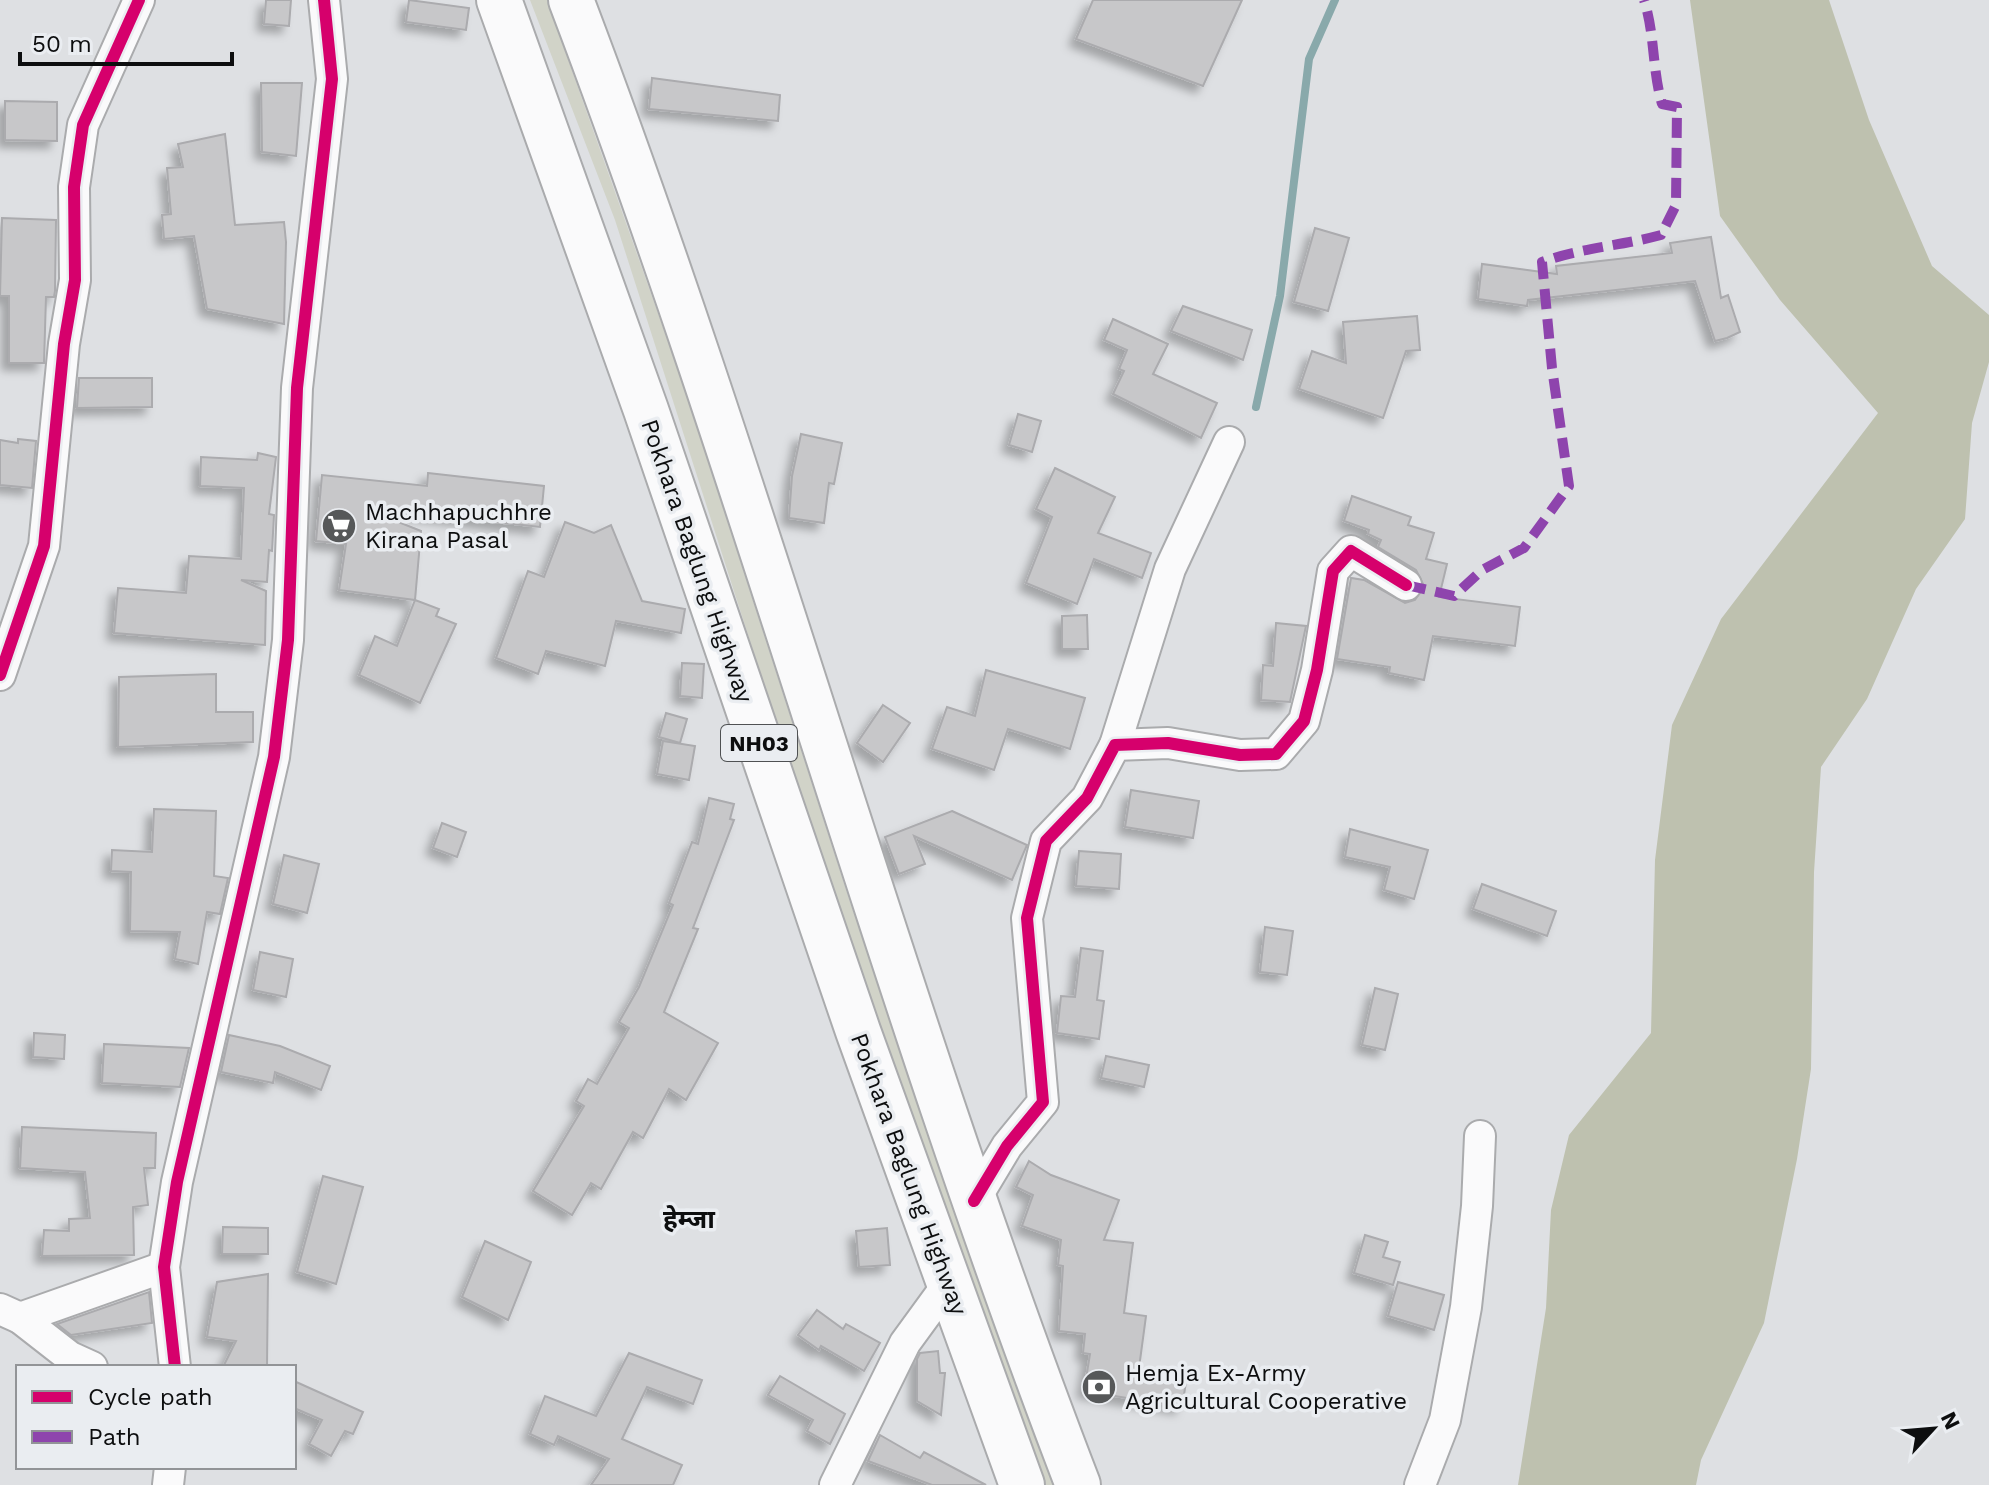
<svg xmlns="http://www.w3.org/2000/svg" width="1989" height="1485" viewBox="0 0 1989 1485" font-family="'Work Sans','Noto Sans Devanagari',sans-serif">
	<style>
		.green { fill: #d1d3c8 }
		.forest { fill: #bec1af }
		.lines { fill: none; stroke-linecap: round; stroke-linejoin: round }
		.stream { stroke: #89a9ab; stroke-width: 8 }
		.building { fill: #c7c7c9; stroke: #ababae; stroke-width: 2; filter: url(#shadow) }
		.minor-casing { stroke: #aaabad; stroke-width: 34 }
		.highway-casing { stroke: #aaabad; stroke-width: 48 }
		.minor { stroke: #fafafb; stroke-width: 30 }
		.highway { stroke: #fafafb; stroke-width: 44 }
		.quiet { stroke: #8e44ad; stroke-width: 10; stroke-dasharray: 20 10; stroke-linecap: butt }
		.cycleway-casing { stroke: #eaedf1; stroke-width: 17 }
		.cycleway { stroke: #d6006c; stroke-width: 12 }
		.labels { text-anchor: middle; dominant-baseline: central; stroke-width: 7; stroke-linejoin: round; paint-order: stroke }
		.shield { fill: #eaedf1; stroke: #4f5153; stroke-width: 2 }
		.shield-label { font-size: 22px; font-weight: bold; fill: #0d0e0f }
		.poi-label { font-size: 24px; fill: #0d0e0f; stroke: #eaedf1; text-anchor: start }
		.street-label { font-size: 24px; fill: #0d0e0f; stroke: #eaedf1 }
		.neighbourhood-label { font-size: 26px; font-weight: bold; fill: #0d0e0f; stroke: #eaedf1 }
	</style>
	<defs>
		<filter id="shadow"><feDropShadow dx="-7" dy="7" stdDeviation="4" flood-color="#0004"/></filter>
	</defs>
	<rect width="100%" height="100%" fill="#dee0e3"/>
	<!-- green -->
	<polygon class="green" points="530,0 547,0 687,395 850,902 1060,1485 1045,1485 1007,1393 799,794 615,220"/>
	<!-- forest -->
	<polygon class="forest" points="1690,0 1829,0 1869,120 1932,266 1989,315 1989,362 1972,423 1965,519 1916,589 1867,699 1821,767 1814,872 1811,1069 1797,1159 1764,1323 1701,1460 1696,1485 1518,1485 1546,1308 1551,1210 1569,1135 1651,1033 1655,860 1672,725 1721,619 1878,413 1780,300 1720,216"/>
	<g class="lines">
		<!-- stream -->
		<polyline class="stream" points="1256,407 1280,296 1309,59 1335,0"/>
	</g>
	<!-- building -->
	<g class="building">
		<polygon points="266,0 291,0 289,26 264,24"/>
		<polygon points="409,0 469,8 466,30 406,22"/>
		<polygon points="1093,0 1242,0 1203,86 1076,39"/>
		<polygon points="652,78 780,95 778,121 649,109"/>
		<polygon points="261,83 302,83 296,156 262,152"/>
		<polygon points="5,101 57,102 57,141 5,140"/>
		<polygon points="225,134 235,225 284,222 286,242 284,324 207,309 194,236 164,239 162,215 171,214 167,168 183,167 178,144"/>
		<polygon points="2,218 56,220 55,291 54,297 46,297 44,363 9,363 9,296 0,296"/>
		<polygon points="1315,228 1349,238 1328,311 1294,302"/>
		<polygon points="1711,237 1721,298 1728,295 1740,332 1727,338 1715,341 1695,281 1528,300 1527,306 1478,299 1482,264 1557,274 1556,266 1672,253 1670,243"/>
		<polygon points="1183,306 1252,330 1243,360 1171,331"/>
		<polygon points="1417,316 1420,350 1406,351 1383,418 1299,389 1312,351 1346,363 1343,322"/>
		<polygon points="1113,319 1168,344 1153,374 1217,403 1201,438 1113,394 1124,371 1119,369 1127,350 1104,340"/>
		<polygon points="79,378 152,378 152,407 77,408"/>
		<polygon points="1018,414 1041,421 1032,452 1009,445"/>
		<polygon points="801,434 842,443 834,484 829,483 824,523 789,518 792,476"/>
		<polygon points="18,439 36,441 32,488 0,485 0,440 18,443"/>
		<polygon points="258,453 276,457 269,514 274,515 272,551 269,550 267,582 241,580 266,591 265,645 114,633 118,588 186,593 189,556 241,559 244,488 200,486 201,457 257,460"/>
		<polygon points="1055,468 1115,497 1098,533 1151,553 1142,578 1094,559 1077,604 1026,583 1052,517 1036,509"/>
		<polygon points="428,473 544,486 540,527 379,509 378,514 421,531 415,600 339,590 346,544 316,541 322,475 427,486"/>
		<polygon points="1352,496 1411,517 1408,525 1434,533 1426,559 1447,564 1439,597 1520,607 1515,646 1433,636 1424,680 1389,673 1390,667 1337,659 1351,578 1364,580 1405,603 1415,600 1424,586 1416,570 1378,547 1381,540 1368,534 1369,530 1344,521"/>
		<polygon points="565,522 594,533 611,525 642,601 685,609 681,633 616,621 605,666 546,651 538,674 496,658 528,571 544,577"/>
		<polygon points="415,600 439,609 436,616 456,624 420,703 359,675 375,636 397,646"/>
		<polygon points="1087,615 1088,649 1062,649 1062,616"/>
		<polygon points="1276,623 1306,626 1290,702 1261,700 1263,665 1273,666"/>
		<polygon points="682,663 704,664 702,698 680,696"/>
		<polygon points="986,670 1085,698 1070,749 1008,729 994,770 932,749 947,707 975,716"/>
		<polygon points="216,674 216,712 253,712 253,742 118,747 119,677"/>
		<polygon points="883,705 910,723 883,762 857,743"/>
		<polygon points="666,713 687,719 680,743 659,737"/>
		<polygon points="663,741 695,746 689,780 657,774"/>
		<polygon points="1131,790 1199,801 1193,838 1125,827"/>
		<polygon points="709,798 734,804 730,819 734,820 693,928 698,929 664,1012 718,1043 686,1100 669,1089 643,1138 633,1132 601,1189 591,1183 572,1215 533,1191 584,1106 576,1101 588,1079 597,1084 629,1028 619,1022 639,987 673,905 669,903 692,842 698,844"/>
		<polygon points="154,809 216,811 214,876 228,878 220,914 207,912 198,964 175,959 180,932 130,931 131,872 111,871 112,850 152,852"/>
		<polygon points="952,811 1027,845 1012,880 914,836 925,864 899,874 885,837"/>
		<polygon points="442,823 466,832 457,857 433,848"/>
		<polygon points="1350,829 1428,850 1414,899 1384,890 1390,867 1345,857"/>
		<polygon points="1079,851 1121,854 1119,889 1076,886"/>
		<polygon points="284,855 319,864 307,913 273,904"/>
		<polygon points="1482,884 1556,911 1547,936 1473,909"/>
		<polygon points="1265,927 1293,931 1287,975 1260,972"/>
		<polygon points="1081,948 1103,951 1097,1000 1104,1001 1099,1039 1057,1033 1061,996 1075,997"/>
		<polygon points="260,952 293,959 286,997 253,990"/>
		<polygon points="1375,988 1398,994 1385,1050 1362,1045"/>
		<polygon points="34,1033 65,1035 64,1059 33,1057"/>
		<polygon points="229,1035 280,1046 330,1066 321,1090 275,1072 273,1083 221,1072"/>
		<polygon points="104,1044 189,1048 180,1087 102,1083"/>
		<polygon points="1106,1056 1149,1065 1144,1087 1101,1078"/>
		<polygon points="22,1127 156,1133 155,1168 144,1168 148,1205 133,1207 134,1255 42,1256 44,1230 69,1231 69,1219 90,1218 85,1172 20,1168"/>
		<polygon points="1029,1161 1051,1175 1119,1200 1104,1240 1133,1243 1124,1313 1146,1316 1139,1368 1187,1376 1182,1407 1084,1391 1090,1354 1083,1353 1085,1334 1059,1331 1063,1266 1058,1265 1061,1240 1022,1226 1033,1195 1016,1187"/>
		<polygon points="323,1176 363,1187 336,1284 297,1272"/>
		<polygon points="223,1227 268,1228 268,1254 222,1254"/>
		<polygon points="887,1228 890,1265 859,1267 856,1231"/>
		<polygon points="1365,1235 1388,1242 1383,1257 1400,1262 1393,1285 1354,1273"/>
		<polygon points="485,1241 531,1262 508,1320 462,1297"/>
		<polygon points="268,1274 267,1367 223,1367 236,1341 207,1337 217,1282"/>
		<polygon points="1398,1282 1444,1295 1434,1330 1388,1316"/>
		<polygon points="149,1292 152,1323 71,1335 57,1324"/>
		<polygon points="817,1310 843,1329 846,1324 880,1343 864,1371 821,1346 819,1350 798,1335"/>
		<polygon points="938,1351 940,1373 945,1373 941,1415 917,1401 917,1359 920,1353"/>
		<polygon points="629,1353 702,1380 693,1404 647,1387 622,1439 682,1465 673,1485 591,1485 609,1459 558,1436 554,1445 530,1434 545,1396 596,1416"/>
		<polygon points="780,1376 845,1414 830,1444 807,1431 813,1420 768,1395"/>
		<polygon points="294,1381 363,1412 353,1434 345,1431 331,1456 309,1444 322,1420 294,1408"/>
		<polygon points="880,1435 920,1458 924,1452 986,1485 932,1485 868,1461"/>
	</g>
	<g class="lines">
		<!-- minor casing -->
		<g class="minor-casing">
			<g id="minor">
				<polyline points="0,675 44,546 64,344 75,280 74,187 83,125 139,0"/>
				<polyline points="1115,745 1170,569 1229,442"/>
				<polyline points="974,1201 1007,1146 1043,1102 1027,918 1046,841 1087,798 1115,745 1168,743 1240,755 1276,754 1304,721 1317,670 1333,571 1351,551 1406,585"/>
				<polyline points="0,1309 20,1318 164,1267"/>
				<polyline points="20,1318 70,1357 92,1367"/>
				<polyline points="175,1367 164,1267 177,1182 274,757 288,640 297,388 332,79 324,0"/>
				<polyline points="168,1485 170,1467"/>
				<polyline points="835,1485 905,1343 948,1284"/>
				<polyline points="1420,1485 1445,1420 1466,1307 1477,1206 1480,1136"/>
			</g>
		</g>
		<!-- highway casing -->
		<g class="highway-casing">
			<g id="highway">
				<polyline points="499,0 646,410 858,1031 1022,1485"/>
				<path d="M571,0C757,489 890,997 1078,1485"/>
			</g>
		</g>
		<!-- minor -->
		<use href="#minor" class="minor"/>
		<!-- highway -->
		<use href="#highway" class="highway"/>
		<!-- quiet -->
		<path class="quiet" d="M1406,585L1454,596L1482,570L1524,548L1569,486L1552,368L1542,262C1580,248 1620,246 1661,235L1676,205L1677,107L1662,104C1652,69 1655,34 1644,0"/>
		<!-- cycleway casing -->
		<g class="cycleway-casing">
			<g id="cycleway">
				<polyline points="0,675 44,546 64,344 75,280 74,187 83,125 139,0"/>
				<polyline points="974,1201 1007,1146 1043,1102 1027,918 1046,841 1087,798 1115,745 1168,743 1240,755 1276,754 1304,721 1317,670 1333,571 1351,551 1406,585"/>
				<polyline points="175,1367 164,1267 177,1182 274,757 288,640 297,388 332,79 324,0"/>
			</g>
		</g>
		<!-- cycleway -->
		<use href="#cycleway" class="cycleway"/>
	</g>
	<!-- icons -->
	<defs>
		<g id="supermarket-disc" transform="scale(1.8)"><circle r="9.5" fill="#565859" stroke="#eaedf1"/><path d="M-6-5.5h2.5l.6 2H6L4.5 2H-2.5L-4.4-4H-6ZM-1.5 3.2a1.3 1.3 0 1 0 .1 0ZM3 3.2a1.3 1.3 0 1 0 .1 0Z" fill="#fff"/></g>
		<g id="bank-disc" transform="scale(1.8)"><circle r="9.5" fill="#565859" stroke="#eaedf1"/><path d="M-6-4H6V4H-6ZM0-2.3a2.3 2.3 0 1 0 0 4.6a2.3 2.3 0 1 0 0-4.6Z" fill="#fff"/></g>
	</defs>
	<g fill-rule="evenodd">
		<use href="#supermarket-disc" x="339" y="526"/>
		<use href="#bank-disc" x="1099" y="1387"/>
	</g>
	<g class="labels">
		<!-- shield labels -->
		<rect class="shield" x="721" y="725" width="76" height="36" rx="6"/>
		<g class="shield-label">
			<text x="759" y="743">NH03</text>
		</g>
		<!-- poi labels -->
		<g class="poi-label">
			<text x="365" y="512">Machhapuchhre<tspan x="365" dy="28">Kirana Pasal</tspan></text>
			<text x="1125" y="1373">Hemja Ex-Army<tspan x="1125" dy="28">Agricultural Cooperative</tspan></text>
		</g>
		<!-- street labels -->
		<g class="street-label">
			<text transform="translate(697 561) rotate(71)">Pokhara Baglung Highway</text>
			<text transform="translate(909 1174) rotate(70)">Pokhara Baglung Highway</text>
		</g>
		<!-- neighbourhood labels -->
		<g class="neighbourhood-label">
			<text x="689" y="1219">हेम्जा</text>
		</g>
	</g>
	<!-- legend -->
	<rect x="16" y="1365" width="280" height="104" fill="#eaedf1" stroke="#929497" stroke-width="2"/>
	<rect x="32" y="1391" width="40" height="12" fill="#d6006c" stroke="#929497" stroke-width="2"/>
	<text x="88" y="1405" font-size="24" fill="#0d0e0f">Cycle path</text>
	<rect x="32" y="1431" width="40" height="12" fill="#8e44ad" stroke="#929497" stroke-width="2"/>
	<text x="88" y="1445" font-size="24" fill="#0d0e0f">Path</text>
	<!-- north arrow -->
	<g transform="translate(1933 1429) rotate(64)" stroke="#eaedf1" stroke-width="6" paint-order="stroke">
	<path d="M0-6L14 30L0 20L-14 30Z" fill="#0d0e0f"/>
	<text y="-12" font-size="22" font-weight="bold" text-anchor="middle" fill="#0d0e0f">N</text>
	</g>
	<!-- scale -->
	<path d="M20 52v12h212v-12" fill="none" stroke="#0d0e0f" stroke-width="4"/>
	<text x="32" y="52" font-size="24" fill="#0d0e0f" stroke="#eaedf1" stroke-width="6" paint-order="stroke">50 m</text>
</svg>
